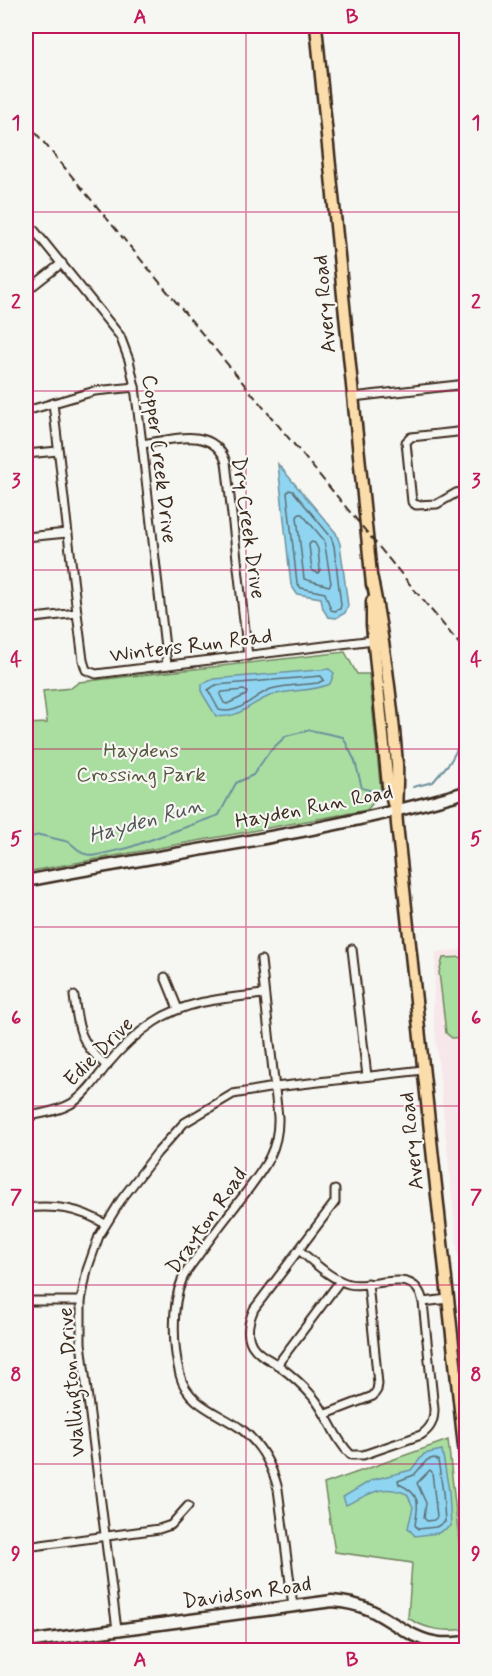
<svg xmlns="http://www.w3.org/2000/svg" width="492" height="1676" viewBox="0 0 492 1676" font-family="Mynerve,sans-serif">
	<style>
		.built { fill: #f8e7ea }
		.green { fill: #aadea0; stroke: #72845f; stroke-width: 1.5 }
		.water { fill: #8fd5f1; stroke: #6d919d; stroke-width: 1.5 }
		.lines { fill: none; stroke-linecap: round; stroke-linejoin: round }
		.shore { stroke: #5d6e72; stroke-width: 1.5 }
		.stream { stroke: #6d919d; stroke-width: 2 }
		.street-casing { stroke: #3b2a1e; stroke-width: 11 }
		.secondary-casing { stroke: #3b2a1e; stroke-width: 15 }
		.primary-casing { stroke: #3b2a1e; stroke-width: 15 }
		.street { stroke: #f6f6f2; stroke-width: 7 }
		.secondary { stroke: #f6f6f2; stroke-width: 10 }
		.primary { stroke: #fbddab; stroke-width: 10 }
		.rail { stroke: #3b2a1e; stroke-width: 2; stroke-dasharray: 9 4.5; stroke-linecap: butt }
		.grid { fill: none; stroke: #c2185b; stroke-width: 1.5; stroke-opacity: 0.55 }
		.labels { text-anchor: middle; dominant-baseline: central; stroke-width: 4.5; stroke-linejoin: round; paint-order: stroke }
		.street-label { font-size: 21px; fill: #3b2a1e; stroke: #f6f6f2 }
		.park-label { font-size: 21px; fill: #57573e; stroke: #f6f6f2 }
		.water-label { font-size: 22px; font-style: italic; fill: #505553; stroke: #f6f6f2 }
		.neatline { fill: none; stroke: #c2185b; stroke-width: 2 }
		.grid-label { font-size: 20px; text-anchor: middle; font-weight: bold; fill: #c2185b }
	</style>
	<rect width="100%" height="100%" fill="#f6f6f2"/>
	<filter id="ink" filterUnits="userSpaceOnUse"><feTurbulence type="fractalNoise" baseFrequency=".0167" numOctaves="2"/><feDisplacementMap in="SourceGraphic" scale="12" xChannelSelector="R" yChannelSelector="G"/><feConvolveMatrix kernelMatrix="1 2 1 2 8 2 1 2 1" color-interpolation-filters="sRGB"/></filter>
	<g filter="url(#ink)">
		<!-- built -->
		<polygon class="built" points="466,949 466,1335 433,1009 436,952"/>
		<!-- green -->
		<g class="green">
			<polygon points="345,652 357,674 369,674 381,793 367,810 26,872 26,724 47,723 43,691 71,688 79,682"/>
			<polygon points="466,957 466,1037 452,1038 446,1033 439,972 443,958"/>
			<polygon points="466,1054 466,1078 460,1079 457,1055"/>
			<path d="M448,1440L466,1604V1629C444,1632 427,1630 408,1618L412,1563L335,1552L324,1484Z"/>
		</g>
		<!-- water -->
		<g class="water">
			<polygon points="278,464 336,533 340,544 348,606 345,613 336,618 328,617 323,609 321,598 297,594 291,585"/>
			<path d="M329,669L334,673L330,684C312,692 292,689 273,695C252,701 240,720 216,716L202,693V684L214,679Z"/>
			<path d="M442,1450L449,1491L451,1526L438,1533L415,1536L408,1528L413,1507L407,1494C380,1483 371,1494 346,1505L343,1497L372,1480L411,1470L424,1454Z"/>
		</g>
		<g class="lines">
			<!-- shore -->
			<g class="shore">
				<polygon points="289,490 293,491 331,537 334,546 341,605 340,609 335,611 331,610 325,593 301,588 297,583 287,493"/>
				<polygon points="299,514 302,514 324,540 331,583 329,586 304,579 297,517"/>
				<polygon points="311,542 315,543 318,549 320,570 318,573 312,571 309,545"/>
				<path d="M321,676L324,680L318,683C303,685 286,685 271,689C254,695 238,716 219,710L208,690L216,685Z"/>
				<polygon points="244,690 247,692 246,695 227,704 224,703 220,695 222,692"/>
				<path d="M434,1458L438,1460L443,1492L445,1522L436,1527L418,1529L415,1525C419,1504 421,1494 399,1484L398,1481L414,1475L427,1460Z"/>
				<polygon points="430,1470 432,1472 437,1517 434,1520 427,1521 424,1518 426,1503 417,1483"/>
			</g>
			<!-- stream -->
			<g class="stream">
				<polyline points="413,787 433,782 450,762 463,739 466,738"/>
				<polyline points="26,838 40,835 69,842 82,853 93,856 128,848 219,815 236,783 253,775 270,751 286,736 310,730 343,737 355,761 362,788 376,792 382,790"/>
			</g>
			<!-- street casing -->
			<g class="street-casing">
				<g id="street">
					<polyline points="26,220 120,336 129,360 135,387 142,444 167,665"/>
					<polyline points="26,289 34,285 62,263"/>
					<polyline points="353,397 466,384"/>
					<polyline points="53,403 77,613 83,660 86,670 96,674 374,640"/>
					<polyline points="26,411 95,391 135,387"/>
					<polyline points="466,431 411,437 406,442 412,502 416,505 437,504 456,493 466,491"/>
					<path d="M142,444C172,440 213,425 226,462L248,656"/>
					<polyline points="26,454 58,451"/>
					<polyline points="26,537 67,533"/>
					<polyline points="26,619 77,613"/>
					<polyline points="352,949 367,1076"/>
					<path d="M261,960L278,1117C279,1149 265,1167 247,1191C230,1213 213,1234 197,1257C192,1264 185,1272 182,1280C171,1306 173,1348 180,1375C188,1405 217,1412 240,1428C260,1443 272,1465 278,1489L293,1606"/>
					<polyline points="165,977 178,1009"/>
					<path d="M74,996C78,1029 80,1044 107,1066"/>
					<path d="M26,1116C42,1114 60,1111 74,1102C88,1092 97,1078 107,1065C121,1048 136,1034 154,1022C187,1000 227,998 264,994"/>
					<path d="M26,1208C56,1205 79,1208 105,1224"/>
					<path d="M299,1250C314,1262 330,1279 349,1284C374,1290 415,1264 423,1302L434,1409C434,1421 431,1428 421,1435L363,1455H351C334,1439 328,1414 313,1397C303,1385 290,1374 278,1365C269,1359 258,1355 252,1345C245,1333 249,1320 254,1309L335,1202V1190"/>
					<polyline points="26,1301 81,1301"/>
					<polyline points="423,1302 448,1299"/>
					<polyline points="277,1365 340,1281"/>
					<polyline points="326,1414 373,1396 377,1390 378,1384 368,1283"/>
					<polyline points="26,1547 159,1529 171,1525 188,1506"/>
					<polyline points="117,1630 81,1343 81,1301 87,1270 99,1236 121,1200 157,1153 184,1123 233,1094 275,1087 423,1070"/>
				</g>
			</g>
			<!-- secondary casing -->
			<g class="secondary-casing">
				<g id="secondary">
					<path d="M26,881C173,852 322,834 466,792"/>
					<path d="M26,1642L332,1601C345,1602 356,1604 368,1609C392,1620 412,1640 439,1643C448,1644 457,1643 466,1642"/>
				</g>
			</g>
			<!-- primary casing -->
			<g class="primary-casing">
				<g id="primary">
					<polyline points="316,26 372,585"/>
					<path d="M372,579C384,640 392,702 397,764C398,784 395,804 397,824L466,1465"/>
					<polyline points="372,601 372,625 388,786 394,806"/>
				</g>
			</g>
			<!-- street -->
			<use href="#street" class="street"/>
			<!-- secondary -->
			<use href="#secondary" class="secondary"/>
			<!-- primary -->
			<use href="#primary" class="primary"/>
			<!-- rail -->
			<polyline class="rail" points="26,121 466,652"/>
		</g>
	</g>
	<!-- grid -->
	<path class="grid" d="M246,26V1650M26,212H466M26,391H466M26,570H466M26,749H466M26,927H466M26,1106H466M26,1285H466M26,1464H466"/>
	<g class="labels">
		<!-- street labels -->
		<g class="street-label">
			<text transform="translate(325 304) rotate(-95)">Avery Road</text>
			<text transform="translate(159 459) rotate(83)">Copper Creek Drive</text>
			<text transform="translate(248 528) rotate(82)">Dry Creek Drive</text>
			<text transform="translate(191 646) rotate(-7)">Winters Run Road</text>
			<text transform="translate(314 807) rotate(-11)">Hayden Run Road</text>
			<text transform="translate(99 1052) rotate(-45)">Edie Drive</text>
			<text transform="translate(412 1141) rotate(-96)">Avery Road</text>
			<text transform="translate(207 1221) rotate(-55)">Drayton Road</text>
			<text transform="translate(72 1382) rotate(-95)">Wallington Drive</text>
			<text transform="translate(247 1593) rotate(-8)">Davidson Road</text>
		</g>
		<!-- park labels -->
		<g class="park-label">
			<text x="141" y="751">Haydens<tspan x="141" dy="24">Crossing Park</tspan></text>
		</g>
		<!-- water labels -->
		<g class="water-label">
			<text transform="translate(146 821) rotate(-16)">Hayden Run</text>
		</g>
	</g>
	<!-- margin -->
	<rect width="492" height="1676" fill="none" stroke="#f6f6f2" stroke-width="66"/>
	<rect x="33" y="33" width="426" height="1610" class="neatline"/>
	<g class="grid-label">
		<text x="140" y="23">A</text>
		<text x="352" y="23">B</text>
		<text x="16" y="129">1</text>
		<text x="476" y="129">1</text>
		<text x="16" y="308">2</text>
		<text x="476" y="308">2</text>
		<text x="16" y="487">3</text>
		<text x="476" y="487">3</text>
		<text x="16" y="666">4</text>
		<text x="476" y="666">4</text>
		<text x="16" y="845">5</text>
		<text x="476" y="845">5</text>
		<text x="16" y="1024">6</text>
		<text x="476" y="1024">6</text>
		<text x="16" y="1203">7</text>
		<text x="476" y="1203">7</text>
		<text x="16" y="1381">8</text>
		<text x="476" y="1381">8</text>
		<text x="16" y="1560">9</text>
		<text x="476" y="1560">9</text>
		<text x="140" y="1666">A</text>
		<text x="352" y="1666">B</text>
	</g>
</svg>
